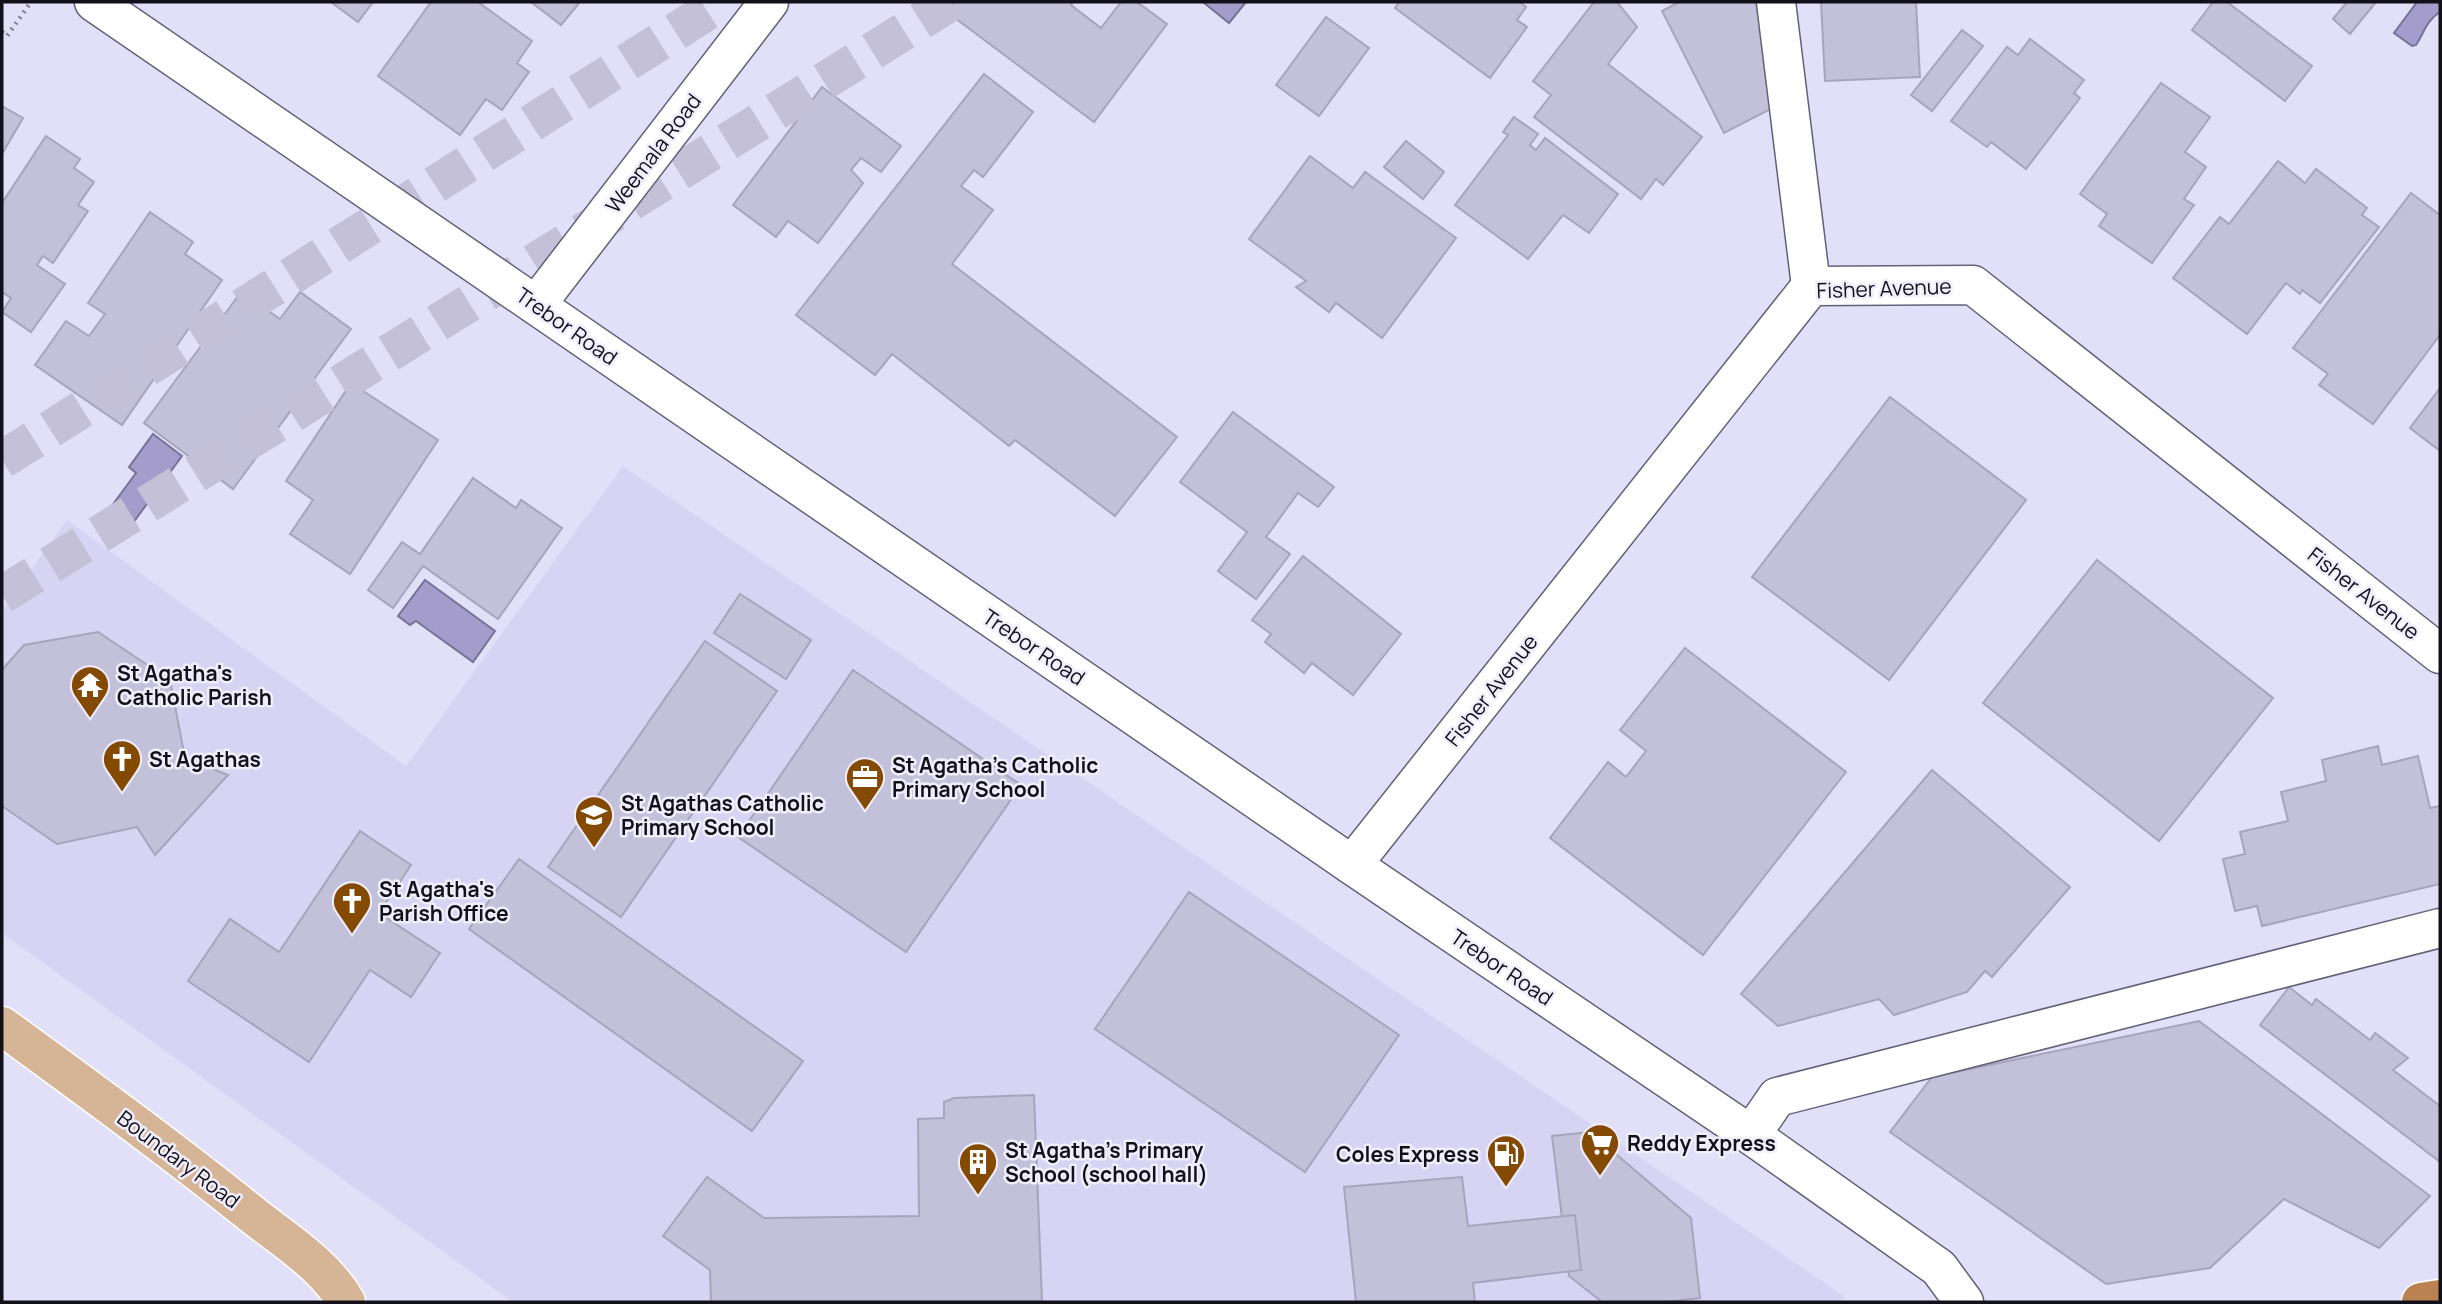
<svg xmlns="http://www.w3.org/2000/svg" width="2442" height="1304" viewBox="0 0 2442 1304" font-family="Manrope,sans-serif">
	<style>
		.built { fill: #d7d3f3 }
		.water { fill: #a49dcb; stroke: #787396; stroke-width: 2 }
		.building { fill: #c3c1d9; stroke: #a7a4bc; stroke-width: 2 }
		.lines { fill: none; stroke-linecap: round; stroke-linejoin: round }
		.highway-tunnel { stroke: #c3c0d7; stroke-width: 38; stroke-dasharray: 38 19; stroke-linecap: butt }
		.minor-casing { stroke: #646177; stroke-width: 41 }
		.major-casing { stroke: #fff; stroke-width: 41 }
		.highway-casing { stroke: #fff; stroke-width: 41 }
		.path { stroke: #817f90; stroke-width: 4.5; stroke-dasharray: 2 5; stroke-linecap: butt }
		.minor { stroke: #fff; stroke-width: 38 }
		.major { stroke: #d6b496; stroke-width: 38 }
		.highway { stroke: #ba8250; stroke-width: 38 }
		.labels { text-anchor: middle; dominant-baseline: central; stroke-width: 5; stroke-linejoin: round; paint-order: stroke }
		.street-label { font-size: 21px; fill: #121119; stroke: #f0eefd }
		.poi-label { font-size: 21px; font-weight: bold; fill: #121119; stroke: #f0eefd; text-anchor: start }
	</style>
	<rect width="100%" height="100%" fill="#e2dff9"/>
	<!-- built -->
	<polygon class="built" points="623,466 1844,1296 1841,1302 513,1302 2,933 2,611 67,520 406,766"/>
	<!-- water -->
	<g class="water">
		<polygon points="1203,2 1246,2 1229,23"/>
		<path d="M2417,2H2440V12C2426,21 2425,31 2416,45L2412,46L2394,33Z"/>
		<polygon points="153,434 182,456 130,527 108,511 136,473 129,467"/>
		<polygon points="425,580 495,631 473,662 416,621 410,625 398,616"/>
	</g>
	<!-- building -->
	<g class="building">
		<polygon points="331,2 373,2 358,22"/>
		<polygon points="431,2 478,2 532,41 517,63 529,72 502,110 486,99 460,135 378,76"/>
		<polygon points="531,2 580,2 561,25"/>
		<polygon points="954,2 1073,2 1071,5 1101,28 1121,2 1137,2 1167,24 1094,122 947,12"/>
		<polygon points="1399,2 1520,2 1526,7 1517,20 1527,27 1490,78 1395,8"/>
		<polygon points="1594,2 1617,2 1637,27 1608,64 1702,137 1663,185 1656,179 1641,199 1534,117 1551,95 1533,81"/>
		<polygon points="1679,2 1768,2 1771,24 1759,31 1783,79 1788,100 1724,133 1662,11"/>
		<polygon points="1821,2 1916,2 1920,77 1825,81"/>
		<polygon points="2213,2 2227,2 2312,66 2285,101 2192,30"/>
		<polygon points="2347,2 2376,2 2350,34 2333,19"/>
		<polygon points="1326,17 1369,48 1319,116 1276,85"/>
		<polygon points="1962,30 1983,46 1932,111 1911,95"/>
		<polygon points="2030,39 2084,80 2074,93 2080,98 2026,169 1991,142 1987,147 1951,121 2007,47 2018,55"/>
		<polygon points="984,74 1033,112 983,177 974,170 961,186 993,210 952,264 1177,437 1115,516 1015,440 1009,446 892,354 875,375 796,315"/>
		<polygon points="2161,83 2210,117 2185,152 2206,167 2184,199 2194,205 2152,263 2099,226 2107,214 2080,194"/>
		<polygon points="822,87 901,146 881,172 861,158 851,170 863,183 818,243 788,221 776,237 733,205"/>
		<polygon points="2,106 23,118 2,154"/>
		<polygon points="1514,117 1538,134 1530,145 1536,150 1545,138 1618,194 1589,233 1563,215 1528,259 1455,205 1508,135 1503,132"/>
		<polygon points="46,136 80,159 74,168 94,182 78,205 88,211 53,263 43,256 37,265 65,284 31,332 2,312 11,298 2,292 2,203"/>
		<polygon points="1406,141 1444,172 1423,199 1384,167"/>
		<polygon points="1310,156 1353,188 1365,172 1456,238 1382,338 1336,303 1329,312 1296,287 1306,281 1249,239"/>
		<polygon points="2278,161 2305,183 2316,169 2367,208 2362,215 2379,227 2320,303 2302,290 2300,294 2286,283 2247,334 2173,278 2220,217 2229,224"/>
		<polygon points="2411,193 2440,215 2440,335 2373,424 2319,385 2328,374 2293,348"/>
		<polygon points="150,212 193,242 185,254 222,280 122,425 35,365 66,321 89,336 105,314 88,303"/>
		<polygon points="241,292 280,319 300,292 351,329 233,489 144,423"/>
		<polygon points="351,383 438,440 350,574 290,534 313,500 286,481"/>
		<polygon points="2440,388 2440,451 2410,428"/>
		<polygon points="1890,397 2026,500 1889,680 1752,577"/>
		<polygon points="1233,412 1334,487 1318,507 1298,493 1266,537 1290,554 1256,599 1218,571 1247,532 1180,482"/>
		<polygon points="473,478 516,508 521,500 562,528 498,619 423,566 393,608 368,590 402,542 420,554"/>
		<polygon points="1303,556 1401,634 1353,695 1312,663 1304,673 1265,642 1271,634 1252,620"/>
		<polygon points="2097,560 2273,698 2159,841 1983,703"/>
		<polygon points="2,578 9,583 2,595"/>
		<polygon points="740,594 811,640 786,679 714,633"/>
		<polygon points="98,632 170,680 185,758 228,775 155,855 137,827 57,844 2,806 2,670 24,645"/>
		<polygon points="705,641 777,691 621,917 548,867"/>
		<polygon points="1685,648 1846,772 1703,955 1550,838 1608,762 1626,777 1646,751 1620,730"/>
		<polygon points="853,670 1021,785 906,952 738,837"/>
		<polygon points="2378,746 2382,765 2418,756 2430,808 2440,806 2440,884 2262,926 2257,906 2235,911 2223,859 2245,854 2240,832 2288,821 2281,792 2326,781 2322,760"/>
		<polygon points="1932,770 2070,887 1992,977 1985,971 1967,992 1894,1015 1879,999 1778,1026 1741,994"/>
		<polygon points="360,831 411,865 379,913 440,953 411,997 370,970 309,1062 188,981 230,919 279,952"/>
		<polygon points="519,859 803,1061 752,1131 469,929"/>
		<polygon points="1189,892 1399,1035 1305,1172 1095,1029"/>
		<polygon points="2289,987 2312,1005 2316,999 2370,1040 2375,1033 2408,1058 2393,1070 2440,1106 2440,1162 2260,1025"/>
		<polygon points="2199,1021 2430,1196 2379,1248 2284,1199 2210,1268 2106,1284 1890,1132 1932,1077"/>
		<polygon points="1034,1095 1042,1302 711,1302 710,1270 663,1236 707,1177 764,1218 919,1216 918,1119 944,1118 944,1102 954,1098"/>
		<polygon points="1590,1132 1691,1218 1700,1298 1665,1302 1602,1302 1569,1276 1552,1136"/>
		<polygon points="1462,1177 1468,1226 1575,1215 1581,1270 1473,1283 1475,1302 1356,1302 1344,1187"/>
	</g>
	<g class="lines">
		<!-- highway-tunnel -->
		<g class="highway-tunnel">
			<polyline points="2,460 722,2"/>
			<polyline points="2,595 951,2"/>
		</g>
		<!-- minor casing -->
		<g class="minor-casing">
			<g id="minor">
				<polyline points="94,2 1352,865 1751,1135 1939,1268 1964,1302"/>
				<polyline points="1776,2 1811,286"/>
				<polyline points="536,305 769,2"/>
				<polyline points="1352,865 1811,286 1973,285 2440,654"/>
				<polyline points="1751,1135 1777,1097 2440,928"/>
			</g>
		</g>
		<!-- major casing -->
		<g class="major-casing">
			<path id="major" d="M2,1026C87,1088 172,1150 254,1216C286,1241 326,1266 346,1302"/>
		</g>
		<!-- highway casing -->
		<g class="highway-casing">
			<polyline id="highway" points="2421,1302 2440,1299"/>
		</g>
		<!-- path -->
		<polyline class="path" points="2,32 7,36 31,2"/>
		<!-- minor -->
		<use href="#minor" class="minor"/>
		<!-- major -->
		<use href="#major" class="major"/>
		<!-- highway -->
		<use href="#highway" class="highway"/>
	</g>
	<!-- icons -->
	<defs>
		<g id="temple-pin" transform="scale(2.0125)"><path d="M0 17L-7.5 6A9.5 9.5 0 1 1 7.5 6Z" fill="#854a02" stroke="#f0eefd"/><path d="M0-6L5-2H3V0L6.5 2.5H4V6H1.5V3h-3V6H-4V2.5H-6.5L-3 0V-2H-5Z" fill="#fff"/></g>
		<g id="church-pin" transform="scale(2.0125)"><path d="M0 17L-7.5 6A9.5 9.5 0 1 1 7.5 6Z" fill="#854a02" stroke="#f0eefd"/><path d="M-1.2-6h2.4v3.5h3.3v2.4h-3.3V6h-2.4V-.1h-3.3v-2.4h3.3Z" fill="#fff"/></g>
		<g id="office-pin" transform="scale(2.0125)"><path d="M0 17L-7.5 6A9.5 9.5 0 1 1 7.5 6Z" fill="#854a02" stroke="#f0eefd"/><path d="M-6-3h4V-5.5h4V-3h4V5H-6ZM-1-4.5V-3h2v-1.5ZM-6 0V1H6V0Z" fill="#fff"/></g>
		<g id="school-pin" transform="scale(2.0125)"><path d="M0 17L-7.5 6A9.5 9.5 0 1 1 7.5 6Z" fill="#854a02" stroke="#f0eefd"/><path d="M0-5L7-2L0 1L-7-2ZM-4 1L0 2.5L4 1V4Q0 6-4 4Z" fill="#fff"/></g>
		<g id="supermarket-pin" transform="scale(2.0125)"><path d="M0 17L-7.5 6A9.5 9.5 0 1 1 7.5 6Z" fill="#854a02" stroke="#f0eefd"/><path d="M-6-5.5h2.5l.6 2H6L4.5 2H-2.5L-4.4-4H-6ZM-1.5 3.2a1.3 1.3 0 1 0 .1 0ZM3 3.2a1.3 1.3 0 1 0 .1 0Z" fill="#fff"/></g>
		<g id="fuel-pin" transform="scale(2.0125)"><path d="M0 17L-7.5 6A9.5 9.5 0 1 1 7.5 6Z" fill="#854a02" stroke="#f0eefd"/><path d="M-5.5-6h7V0h2V4h1.3V-2.5L3-4.5l.8-.8L6-3V5H2.5V1h-1V6h-7ZM-4.2-4.7v3.2H.2V-4.7Z" fill="#fff"/></g>
		<g id="building-pin" transform="scale(2.0125)"><path d="M0 17L-7.5 6A9.5 9.5 0 1 1 7.5 6Z" fill="#854a02" stroke="#f0eefd"/><path d="M-4-6H4V6H1V3H-1V6H-4ZM-2.5-4.3h1.7v1.8h-1.7ZM.8-4.3h1.7v1.8H.8ZM-2.5-1h1.7V.8h-1.7ZM.8-1h1.7V.8H.8Z" fill="#fff"/></g>
	</defs>
	<g fill-rule="evenodd">
		<use href="#temple-pin" x="90" y="685"/>
		<use href="#church-pin" x="122" y="759"/>
		<use href="#office-pin" x="865" y="777"/>
		<use href="#school-pin" x="594" y="815"/>
		<use href="#church-pin" x="352" y="901"/>
		<use href="#supermarket-pin" x="1600" y="1143"/>
		<use href="#fuel-pin" x="1506" y="1154"/>
		<use href="#building-pin" x="978" y="1162"/>
	</g>
	<g class="labels">
		<!-- street labels -->
		<g class="street-label">
			<text transform="translate(653 153) rotate(-53)">Weemala Road</text>
			<text transform="translate(1884 288) rotate(-2)">Fisher Avenue</text>
			<text transform="translate(567 326) rotate(35)">Trebor Road</text>
			<text transform="translate(2364 593) rotate(38)">Fisher Avenue</text>
			<text transform="translate(1034 647) rotate(34)">Trebor Road</text>
			<text transform="translate(1491 690) rotate(-52)">Fisher Avenue</text>
			<text transform="translate(1502 967) rotate(34)">Trebor Road</text>
			<text transform="translate(179 1159) rotate(37)">Boundary Road</text>
		</g>
		<!-- poi labels -->
		<g class="poi-label">
			<text x="117" y="673">St Agatha's<tspan x="117" dy="24">Catholic Parish</tspan></text>
			<text x="149" y="759">St Agathas</text>
			<text x="892" y="765">St Agatha's Catholic<tspan x="892" dy="24">Primary School</tspan></text>
			<text x="621" y="803">St Agathas Catholic<tspan x="621" dy="24">Primary School</tspan></text>
			<text x="379" y="889">St Agatha's<tspan x="379" dy="24">Parish Office</tspan></text>
			<text x="1627" y="1143">Reddy Express</text>
			<text x="1005" y="1150">St Agatha's Primary<tspan x="1005" dy="24">School (school hall)</tspan></text>
			<text x="1479" y="1154" text-anchor="end">Coles Express</text>
		</g>
	</g>
	<!-- border -->
	<rect width="2442" height="1304" fill="none" stroke="#121119" stroke-width="7"/>
</svg>
